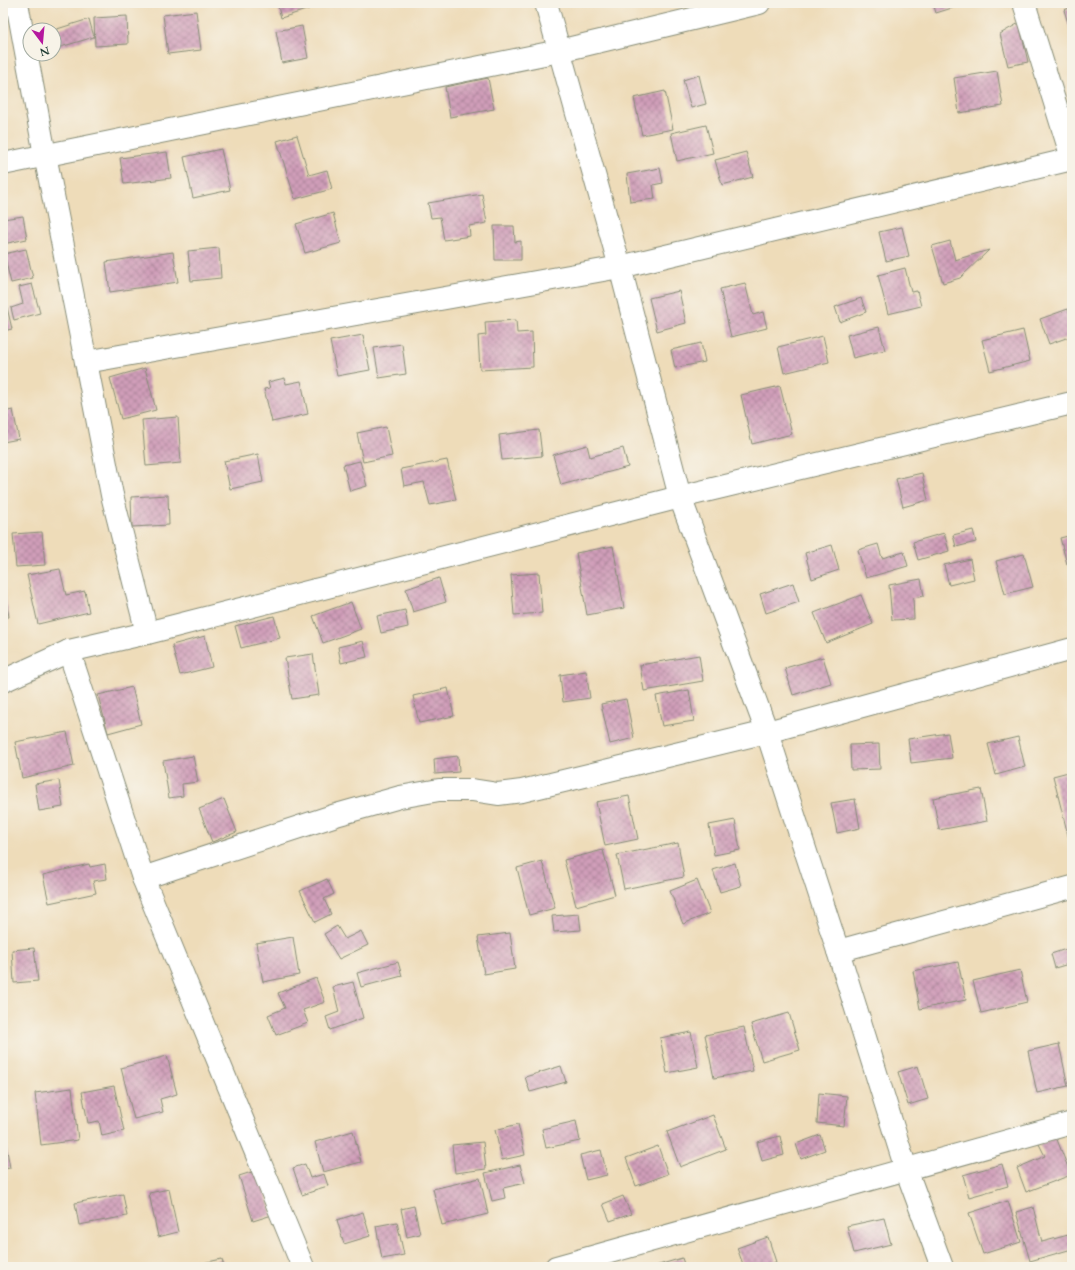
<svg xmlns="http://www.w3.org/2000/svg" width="1075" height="1270" viewBox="0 0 1075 1270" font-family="Cardo,serif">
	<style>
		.building { fill: url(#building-cross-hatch) }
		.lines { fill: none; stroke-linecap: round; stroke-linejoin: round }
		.minor-casing { stroke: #868c76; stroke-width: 24 }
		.minor { stroke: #fff; stroke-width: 22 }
	</style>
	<defs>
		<pattern id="building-cross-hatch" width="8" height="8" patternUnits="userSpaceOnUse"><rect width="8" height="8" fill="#d09eb9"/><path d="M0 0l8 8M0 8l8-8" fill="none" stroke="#a88297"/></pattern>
	</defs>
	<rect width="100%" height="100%" fill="#f7f3e8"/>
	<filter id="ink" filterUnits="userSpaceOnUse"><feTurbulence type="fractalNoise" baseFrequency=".025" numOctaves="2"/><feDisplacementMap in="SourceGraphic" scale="8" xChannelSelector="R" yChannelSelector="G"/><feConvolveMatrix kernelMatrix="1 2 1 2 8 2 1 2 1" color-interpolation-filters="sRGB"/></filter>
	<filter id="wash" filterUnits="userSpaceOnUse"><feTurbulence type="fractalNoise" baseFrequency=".012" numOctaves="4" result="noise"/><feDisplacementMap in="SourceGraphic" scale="16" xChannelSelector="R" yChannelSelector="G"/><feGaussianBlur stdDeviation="0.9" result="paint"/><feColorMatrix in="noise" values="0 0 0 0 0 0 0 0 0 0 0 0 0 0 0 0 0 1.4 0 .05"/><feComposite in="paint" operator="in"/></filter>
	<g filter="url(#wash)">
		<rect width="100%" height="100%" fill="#eedcb9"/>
		<g id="blocks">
			<!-- building -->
			<g class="building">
				<polygon points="277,3 308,3 309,9 281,18"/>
				<polygon points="933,3 968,3 936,13"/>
				<polygon points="1072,7 1072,36 1064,10"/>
				<polygon points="196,11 201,50 168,54 163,15"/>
				<polygon points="127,16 128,44 95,46 94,18"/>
				<polygon points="89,19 94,37 54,49 54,30"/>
				<polygon points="1019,23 1028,62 1008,66 1000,34"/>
				<polygon points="302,26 308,58 282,63 276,31"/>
				<polygon points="997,71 1003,106 959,113 954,78"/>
				<polygon points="699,75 706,104 691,108 683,80"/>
				<polygon points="488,78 494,109 450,117 445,87"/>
				<polygon points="665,91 673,129 642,135 634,98"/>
				<polygon points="706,125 713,153 677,161 671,133"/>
				<polygon points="297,135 309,175 327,170 332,189 295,199 277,141"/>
				<polygon points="221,149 230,190 193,198 184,157"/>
				<polygon points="167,152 171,178 124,184 120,158"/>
				<polygon points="746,152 753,177 722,185 715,160"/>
				<polygon points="660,168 663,183 653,185 655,199 630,202 627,174"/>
				<polygon points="482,194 487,223 469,226 470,236 444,240 440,217 431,218 428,203"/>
				<polygon points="333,213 341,243 305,253 296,224"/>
				<polygon points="23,216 27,239 3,244 3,219"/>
				<polygon points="494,226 514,226 515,242 521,241 521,260 495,260"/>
				<polygon points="902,227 909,256 886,261 879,232"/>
				<polygon points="950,241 955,260 989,250 960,278 943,283 932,246"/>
				<polygon points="219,248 221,278 191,281 188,251"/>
				<polygon points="26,249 33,278 11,283 4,254"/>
				<polygon points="173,252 178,282 110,292 106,262"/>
				<polygon points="905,268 911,292 917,291 921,306 888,314 878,275"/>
				<polygon points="745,283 753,315 763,312 767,328 731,337 720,289"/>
				<polygon points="32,284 40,313 14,320 11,308 23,304 19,287"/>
				<polygon points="679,291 686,323 657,331 649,298"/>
				<polygon points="861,298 866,312 840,322 835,307"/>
				<polygon points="3,303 6,303 12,329 3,331"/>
				<polygon points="1068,309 1072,320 1072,336 1049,344 1040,319"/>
				<polygon points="516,320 517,333 532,332 533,367 480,370 478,336 486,335 485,322"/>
				<polygon points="879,327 885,350 853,358 847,335"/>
				<polygon points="1023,330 1030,361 990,371 982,340"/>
				<polygon points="363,335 370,370 337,376 330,341"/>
				<polygon points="823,336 829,362 784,373 778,347"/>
				<polygon points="701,343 705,362 675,368 671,350"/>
				<polygon points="402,344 406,374 379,378 374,348"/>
				<polygon points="145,368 156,410 121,419 110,378"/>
				<polygon points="285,378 286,384 301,381 308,414 272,422 264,389 270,388 268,382"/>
				<polygon points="780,386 792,434 752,444 741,395"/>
				<polygon points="13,410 19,439 3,442 3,412"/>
				<polygon points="178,417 181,463 146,466 142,420"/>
				<polygon points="386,427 392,456 363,462 357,433"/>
				<polygon points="539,430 542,456 502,460 499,435"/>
				<polygon points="587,445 590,457 623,448 628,467 561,485 553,455"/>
				<polygon points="258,454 263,482 230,489 224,461"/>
				<polygon points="447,460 456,500 430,505 424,482 404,486 401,469"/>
				<polygon points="360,461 367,486 350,491 343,465"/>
				<polygon points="922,473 928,500 903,507 896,479"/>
				<polygon points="168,495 169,525 132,527 131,497"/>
				<polygon points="973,530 976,542 956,547 953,535"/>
				<polygon points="42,532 45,565 16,567 13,534"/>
				<polygon points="944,533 949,551 918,560 913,542"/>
				<polygon points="1072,535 1072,563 1067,564 1060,538"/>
				<polygon points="878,544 882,558 904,552 908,566 866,578 858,550"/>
				<polygon points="832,545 839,570 812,579 805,553"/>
				<polygon points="613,546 624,608 587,615 576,553"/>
				<polygon points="1024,554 1033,587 1005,594 996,561"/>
				<polygon points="970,559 974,579 949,585 944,565"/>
				<polygon points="60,569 66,595 85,591 89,612 38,624 27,575"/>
				<polygon points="539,573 542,613 514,615 511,575"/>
				<polygon points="439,578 446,602 413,612 406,589"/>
				<polygon points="921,579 924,596 913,598 914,619 892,620 889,585"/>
				<polygon points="793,583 799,602 766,613 760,594"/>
				<polygon points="3,584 9,617 3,618"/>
				<polygon points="861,595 873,624 826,643 814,613"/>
				<polygon points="351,602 361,629 323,643 313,616"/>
				<polygon points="405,610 408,627 381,633 377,616"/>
				<polygon points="274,616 280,638 241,648 235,626"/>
				<polygon points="205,636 212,667 180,675 172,645"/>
				<polygon points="363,641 367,657 341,663 338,647"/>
				<polygon points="313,654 319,695 292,699 285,658"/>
				<polygon points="699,655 703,681 644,691 640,665"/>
				<polygon points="823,657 831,683 793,695 785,668"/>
				<polygon points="586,671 590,698 563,702 560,675"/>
				<polygon points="132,687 141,724 108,733 98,695"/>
				<polygon points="448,688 454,716 419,723 413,696"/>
				<polygon points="689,690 694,721 662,726 656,696"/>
				<polygon points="626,699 634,738 610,744 601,704"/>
				<polygon points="67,732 74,766 22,778 15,742"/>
				<polygon points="948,733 952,758 911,763 908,739"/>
				<polygon points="1018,737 1025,767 996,775 988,744"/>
				<polygon points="879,744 880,769 851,770 850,745"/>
				<polygon points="193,756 198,782 182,784 183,796 169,798 163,761"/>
				<polygon points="458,756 459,772 435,774 434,759"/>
				<polygon points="1072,771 1072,847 1071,847 1053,776"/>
				<polygon points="59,780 63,807 39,811 35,784"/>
				<polygon points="981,789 987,821 939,830 933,798"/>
				<polygon points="629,796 638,839 605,846 596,802"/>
				<polygon points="224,799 237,832 212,842 199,809"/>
				<polygon points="855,799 860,828 837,833 831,803"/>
				<polygon points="735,820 740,850 714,855 709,825"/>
				<polygon points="678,843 684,877 624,889 617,855"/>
				<polygon points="603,850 615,895 576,906 564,860"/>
				<polygon points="542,861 555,908 529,915 517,868"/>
				<polygon points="735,863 741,886 720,892 713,870"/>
				<polygon points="89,864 90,867 105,864 107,879 93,881 96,893 49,903 43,875"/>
				<polygon points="327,879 334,894 324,899 331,914 315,922 300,891"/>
				<polygon points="697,880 710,913 683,924 670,891"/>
				<polygon points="579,914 581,930 554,932 552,916"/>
				<polygon points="337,926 345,939 361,931 368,945 339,959 324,934"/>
				<polygon points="510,933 515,969 484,974 478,937"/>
				<polygon points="293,937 299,975 263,982 256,943"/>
				<polygon points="1072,947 1072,963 1055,968 1051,954"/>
				<polygon points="34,948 38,981 14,983 12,950"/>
				<polygon points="398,962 402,976 361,987 357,973"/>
				<polygon points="958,962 966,1000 920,1009 913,971"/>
				<polygon points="1020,970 1027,1002 981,1013 973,981"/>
				<polygon points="316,978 325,1002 303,1010 308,1023 276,1035 268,1015 285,1008 278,993"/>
				<polygon points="353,982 363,1018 330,1030 326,1017 339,1012 333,987"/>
				<polygon points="789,1013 800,1050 762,1061 751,1024"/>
				<polygon points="744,1027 753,1071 714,1078 705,1035"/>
				<polygon points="691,1032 698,1067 667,1073 660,1038"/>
				<polygon points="1059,1044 1068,1086 1037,1093 1028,1051"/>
				<polygon points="167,1056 177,1094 160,1099 163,1112 134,1119 121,1068"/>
				<polygon points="561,1066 566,1082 530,1092 525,1077"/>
				<polygon points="918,1066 928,1099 908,1105 898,1072"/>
				<polygon points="114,1086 124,1131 102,1136 99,1121 88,1123 82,1092"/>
				<polygon points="72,1088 78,1140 41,1145 35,1093"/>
				<polygon points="819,1093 847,1096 844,1126 817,1123"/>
				<polygon points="713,1115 726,1149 680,1167 667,1132"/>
				<polygon points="576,1121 580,1141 546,1148 542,1129"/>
				<polygon points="518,1124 525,1155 502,1160 495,1130"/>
				<polygon points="353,1131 361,1162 323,1172 315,1142"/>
				<polygon points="820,1135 825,1150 801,1159 796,1144"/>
				<polygon points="780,1136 784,1155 762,1161 757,1142"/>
				<polygon points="1056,1137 1071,1175 1026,1192 1017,1168 1045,1156 1039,1144"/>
				<polygon points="483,1142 486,1169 455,1173 452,1145"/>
				<polygon points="658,1146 668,1174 636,1186 626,1158"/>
				<polygon points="7,1150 10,1168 3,1169 3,1151"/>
				<polygon points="601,1150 607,1175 586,1180 580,1155"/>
				<polygon points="305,1164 310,1178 324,1174 328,1186 314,1190 314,1191 302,1195 293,1168"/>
				<polygon points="1002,1164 1008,1186 969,1197 963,1175"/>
				<polygon points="520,1165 525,1183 503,1188 505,1198 492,1201 485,1173"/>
				<polygon points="258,1170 272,1215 253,1221 239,1176"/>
				<polygon points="480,1178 488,1214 442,1225 433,1189"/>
				<polygon points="169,1189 178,1232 158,1237 149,1193"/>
				<polygon points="123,1194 127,1216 79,1225 75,1203"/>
				<polygon points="623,1196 631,1214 610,1221 603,1204"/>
				<polygon points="1008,1201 1021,1242 983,1254 969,1213"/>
				<polygon points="414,1206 420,1234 407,1237 401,1209"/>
				<polygon points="1033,1207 1042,1242 1072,1234 1072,1249 1030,1261 1016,1212"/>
				<polygon points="363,1212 370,1236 344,1244 337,1220"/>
				<polygon points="884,1218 891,1244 854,1253 847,1226"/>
				<polygon points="397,1222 404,1255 382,1259 376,1226"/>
				<polygon points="768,1237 776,1262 761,1267 744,1267 737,1248"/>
				<polygon points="682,1258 685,1267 652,1267"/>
				<polygon points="222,1259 224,1267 189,1267 188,1266"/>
			</g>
		</g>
	</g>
	<g filter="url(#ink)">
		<use href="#blocks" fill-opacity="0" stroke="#868c76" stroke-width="1"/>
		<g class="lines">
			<!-- minor casing -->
			<g class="minor-casing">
				<g id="minor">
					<polyline points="17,3 45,155 86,362 620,267 1072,159"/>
					<polyline points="546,3 620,267 680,497 767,732 838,951 906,1169 942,1267"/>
					<polyline points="1024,3 1072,158"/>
					<polyline points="3,164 559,51 759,3"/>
					<polyline points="86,362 112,495 147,633"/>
					<polyline points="69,651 143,878 303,1267"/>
					<polyline points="3,681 69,651 147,633 680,497 1072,403"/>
					<polyline points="143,878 336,815 400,797 439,790 472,790 498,794 522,791 767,732 1072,649"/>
					<polyline points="838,951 1072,887"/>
					<polyline points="556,1267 1072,1123"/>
				</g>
			</g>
			<!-- minor -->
			<use href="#minor" class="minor"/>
		</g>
	</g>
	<!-- margin -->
	<rect width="1075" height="1270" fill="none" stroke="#f7f3e8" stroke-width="16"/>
	<!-- north arrow -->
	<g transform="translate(42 42) rotate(164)"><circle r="19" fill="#f7f3e8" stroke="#a1aaa0"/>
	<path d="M0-3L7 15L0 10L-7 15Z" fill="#b5179e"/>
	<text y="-6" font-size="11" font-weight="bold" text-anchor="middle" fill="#1f3d34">N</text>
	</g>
</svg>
